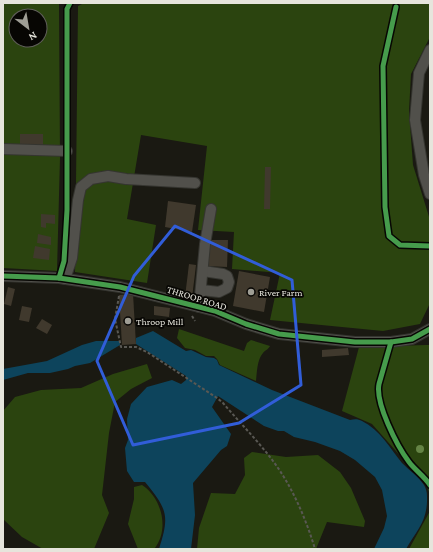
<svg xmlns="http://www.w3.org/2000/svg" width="433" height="552" viewBox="0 0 433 552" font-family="'Crimson Pro',serif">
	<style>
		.green { fill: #2b440f; fill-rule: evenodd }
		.water { fill: #0d445c }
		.building { fill: #40392d }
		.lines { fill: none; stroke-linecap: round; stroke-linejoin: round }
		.minor-casing { stroke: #353530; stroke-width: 12 }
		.path { stroke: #595853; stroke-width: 2; stroke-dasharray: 3 2; stroke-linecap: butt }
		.minor { stroke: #51504b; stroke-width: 10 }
		.cycleway-casing { stroke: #070603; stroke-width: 8 }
		.cycleway { stroke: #469c4c; stroke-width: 5 }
		.tree { fill: #658445 }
		.marked { fill: none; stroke: #315dd8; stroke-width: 3; stroke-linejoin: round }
		.poi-dot { fill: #9f9e95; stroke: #070603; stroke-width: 1.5 }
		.labels { text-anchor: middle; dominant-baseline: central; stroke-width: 3.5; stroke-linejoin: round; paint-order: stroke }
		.poi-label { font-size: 10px; fill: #e6e5dc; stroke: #070603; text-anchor: start }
		.street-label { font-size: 10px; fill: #e6e5dc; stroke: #070603 }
	</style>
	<rect width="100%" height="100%" fill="#1a1912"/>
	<!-- green -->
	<g class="green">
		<path d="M3,3H59L60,158L57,271L3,268ZM16,16H40V40H16Z"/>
		<polygon points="84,3 430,3 430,37 411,74 409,111 413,165 430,220 430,303 420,324 383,331 270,320 280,273 232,269 234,232 198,230 207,146 141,135 127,219 156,225 147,283 75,272 78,6"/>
		<path d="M179,329L244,351L247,343L251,340L270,346C268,350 265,350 263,353C257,360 257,372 256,381L220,365L217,359L214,356H206L195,350L185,348L177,338Z"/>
		<polygon points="426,345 430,345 430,495 427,486 372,424 342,411 359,347"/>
		<polygon points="147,364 152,378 131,389 115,402 109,433 102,495 109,513 94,549 43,549 22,537 3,519 3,411 15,397 41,390 81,388 113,374"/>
		<polygon points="252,452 286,457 318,455 340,472 351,488 365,521 364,527 327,522 316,549 197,549 199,528 211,493 235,494 245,475 244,458"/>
		<path d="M142,485C162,498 170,530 154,549H138L128,524L134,499V487Z"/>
		<polygon points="430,511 430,549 409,549"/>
	</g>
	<!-- water -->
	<g class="water">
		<path d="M153,331L186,351L191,350L206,357L214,358L217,360L219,365L272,390L350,420C355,419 358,419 362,421C380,430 390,448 402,463C409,470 418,476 424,485C426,488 427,492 427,496C428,521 417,530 406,549H374L384,528L387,516L382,490L375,477L355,460L340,451L315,442L294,437L284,431H278L264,426L218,396L212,407L231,434L227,446L221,450L193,483L195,515L191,549H159C170,515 167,509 145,482H134L127,471L125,448L128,440L127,419L131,404L147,387L172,380L181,384L186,380V376L136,344V338Z"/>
		<polygon points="96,341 120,341 120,345 90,363 75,366 68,369 50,373 28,373 3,380 3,369 47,361 82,345"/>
	</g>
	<!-- building -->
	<g class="building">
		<rect x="20" y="134" width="23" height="14"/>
		<polygon points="265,167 271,167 270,209 264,209"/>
		<polygon points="168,201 196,205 192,232 165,227"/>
		<polygon points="41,214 55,215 55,224 46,223 46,228 41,227"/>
		<polygon points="38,234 51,237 51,245 37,243"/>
		<polygon points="207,240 228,240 227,267 206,266"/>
		<polygon points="35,246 50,249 49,260 33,258"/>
		<polygon points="189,264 196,265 192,298 185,297"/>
		<polygon points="239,271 270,277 264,312 233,306"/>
		<polygon points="8,287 15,289 11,306 4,304"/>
		<polygon points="133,294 136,344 122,345 119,295"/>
		<polygon points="22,306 32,308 29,322 19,320"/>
		<polygon points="154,306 170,308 169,317 154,315"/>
		<polygon points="42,319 52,325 47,334 36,328"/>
		<polygon points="348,348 349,355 322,357 322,350"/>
	</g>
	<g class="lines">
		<!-- minor casing -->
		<g class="minor-casing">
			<g id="minor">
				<polyline points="430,50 419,73 415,120 424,175 430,194"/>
				<polyline points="3,149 67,151"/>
				<polyline points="3,276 59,278 120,287 215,311 246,324 279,334 355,342 391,342 412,339 430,329"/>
				<polyline points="65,279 72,258 78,200 81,187 91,179 108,176 126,179 195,183"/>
				<polyline points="201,290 219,292 227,288 229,282 227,276 223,274 203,271"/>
				<polyline points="199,307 205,244 211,209"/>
			</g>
		</g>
		<!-- path -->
		<g class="path">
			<path d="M119,296L115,319L121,347H136L147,352L217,398L223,403C240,423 258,441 273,461C292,486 306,519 315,549"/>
			<polyline points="192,316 195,321"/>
		</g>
		<!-- minor -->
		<use href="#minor" class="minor"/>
		<!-- cycleway casing -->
		<g class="cycleway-casing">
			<g id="cycleway">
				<polyline points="396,7 383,66 385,207 389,236 400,245 430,246"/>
				<polyline points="3,276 59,278 120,287 215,311 246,324 279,334 355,342 391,342 412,339 430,329"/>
				<polyline points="59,278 64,261 67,210 67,9 70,3"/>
				<path d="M391,342L379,384C375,403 397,446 409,462C415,470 424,476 430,485"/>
			</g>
		</g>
		<!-- cycleway -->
		<use href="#cycleway" class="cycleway"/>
	</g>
	<!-- trees -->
	<circle class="tree" cx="420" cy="449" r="4"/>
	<!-- marked area -->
	<path class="marked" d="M175,226L292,280L301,385L239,423L133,445L97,361L134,276Z"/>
	<!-- markers -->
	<g class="poi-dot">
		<circle cx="251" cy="292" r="4"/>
		<circle cx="128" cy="321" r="4"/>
	</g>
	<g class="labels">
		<!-- poi labels -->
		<g class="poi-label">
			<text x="259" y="292">River Farm</text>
			<text x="136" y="321">Throop Mill</text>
		</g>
		<!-- street labels -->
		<g class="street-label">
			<text transform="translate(197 298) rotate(17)">THROOP ROAD</text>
		</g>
	</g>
	<!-- border -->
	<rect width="433" height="552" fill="none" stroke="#e6e5dc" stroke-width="8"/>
	<!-- north arrow -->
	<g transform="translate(28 28) rotate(149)"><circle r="19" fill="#070603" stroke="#605f5a"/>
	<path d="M0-3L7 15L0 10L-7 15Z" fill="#9f9e95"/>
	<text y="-6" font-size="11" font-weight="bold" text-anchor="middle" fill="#e6e5dc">N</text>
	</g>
</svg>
